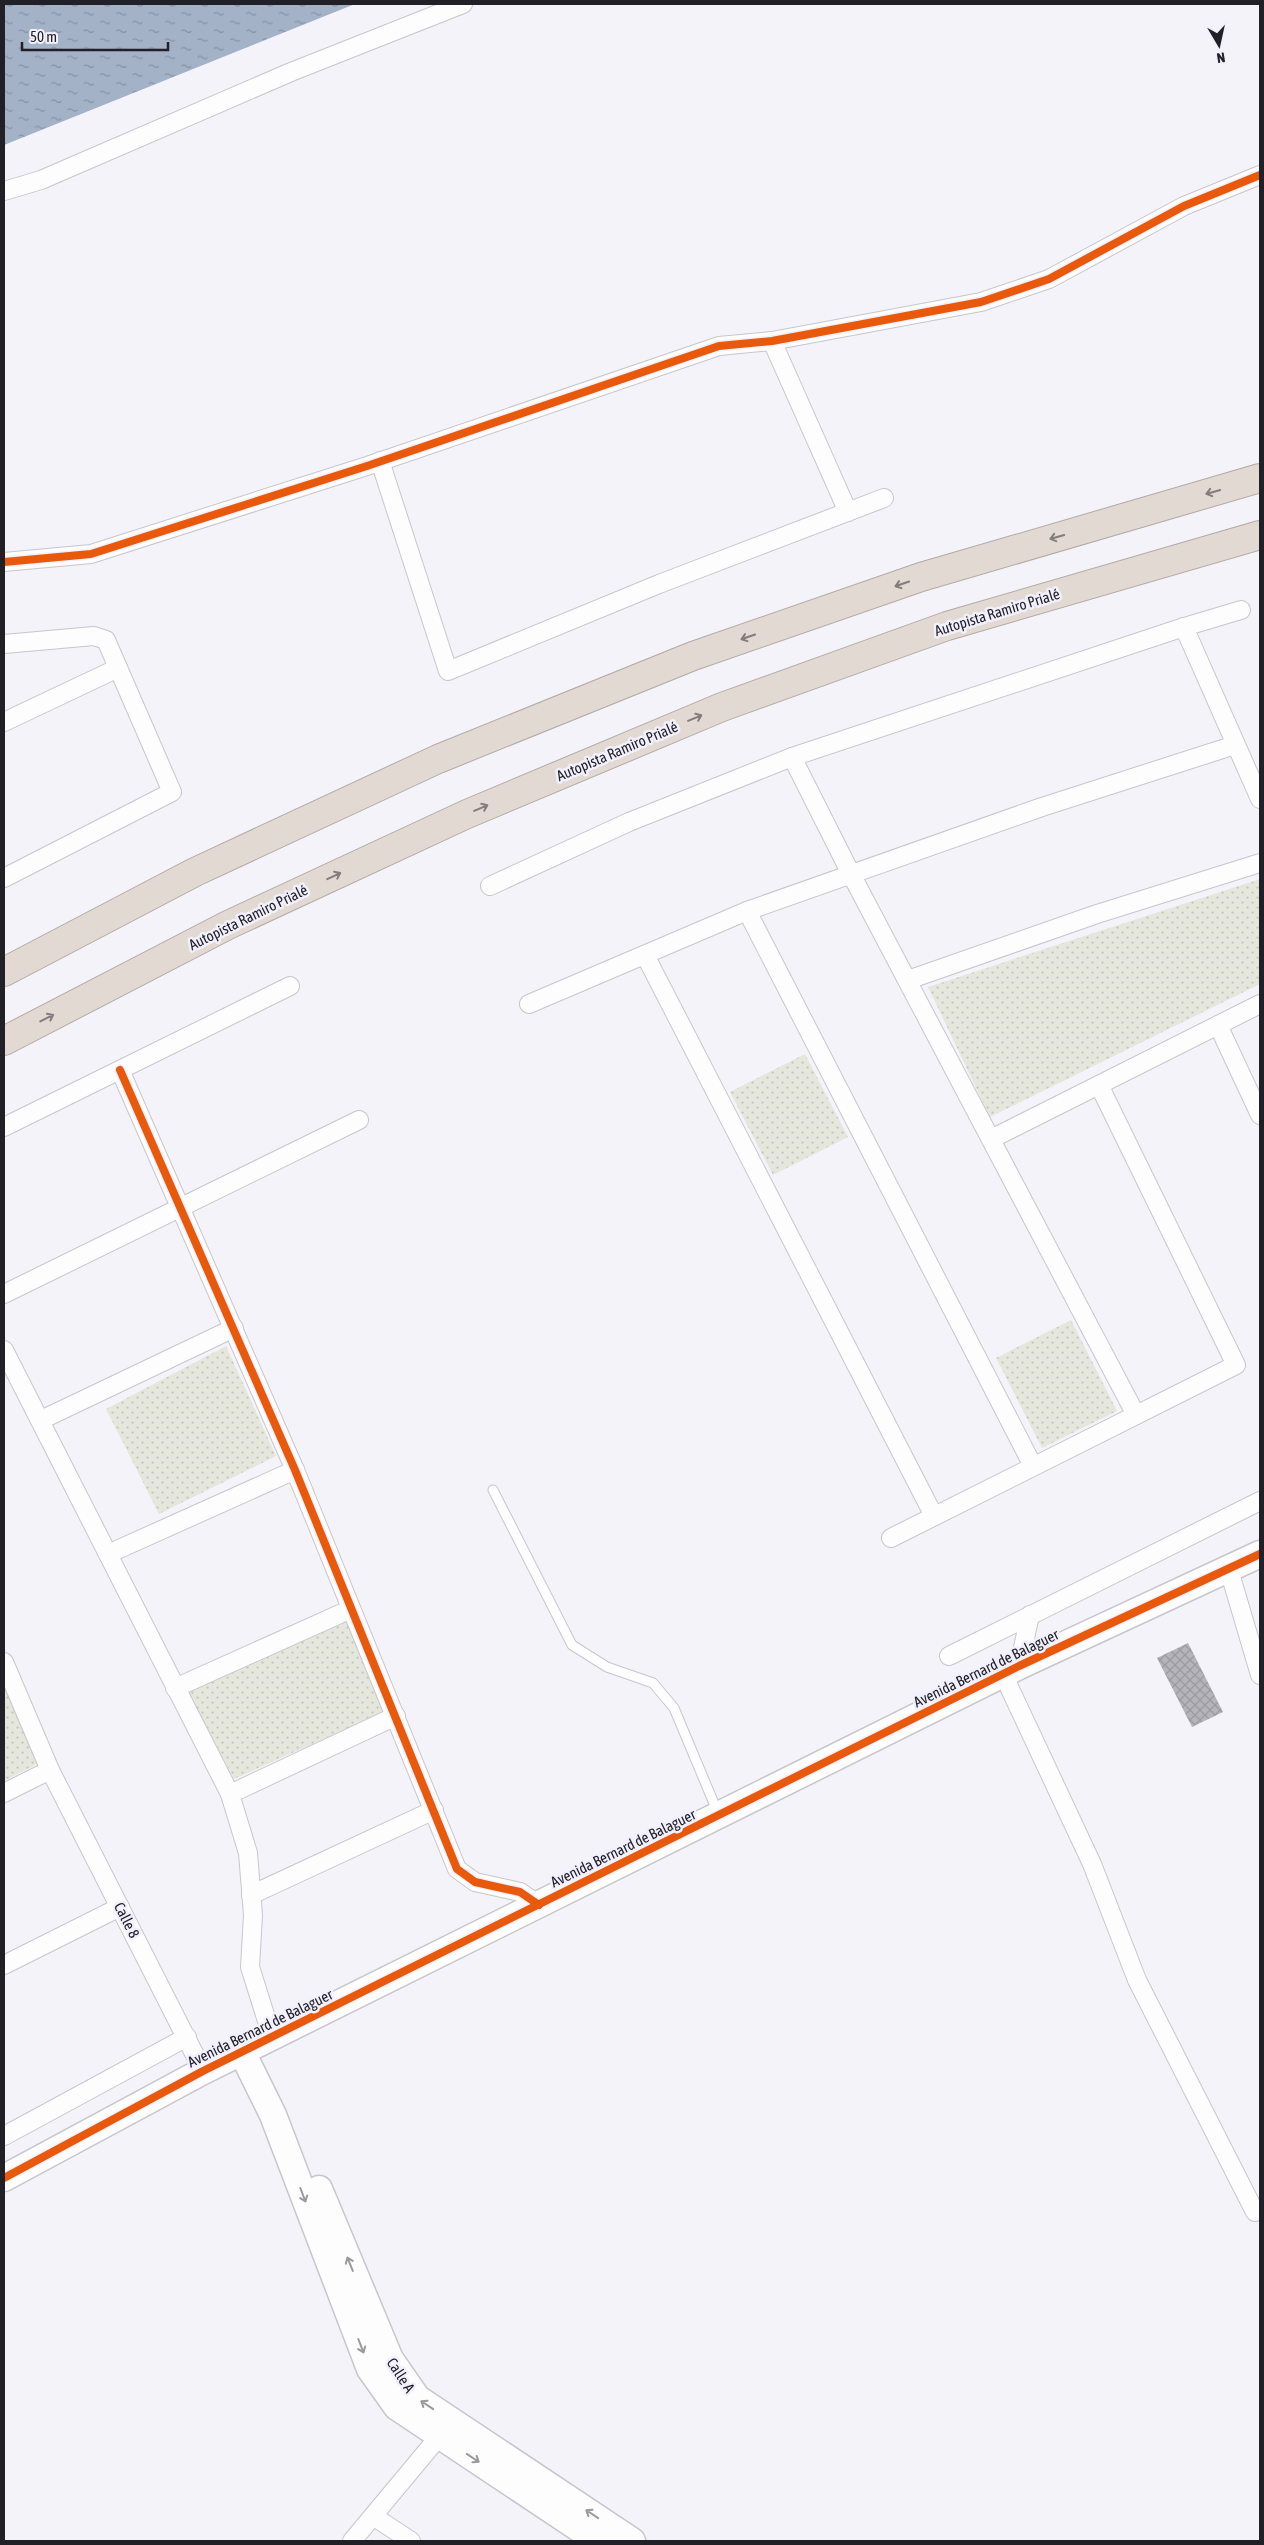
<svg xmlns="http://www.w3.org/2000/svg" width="1264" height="2545" viewBox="0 0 1264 2545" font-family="'Asap Condensed',sans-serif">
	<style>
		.park { fill: url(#park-dots) }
		.water { fill: url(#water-ripples) }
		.building { fill: url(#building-cross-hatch) }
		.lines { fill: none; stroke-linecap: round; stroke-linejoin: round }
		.lane-casing { stroke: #c7c6cc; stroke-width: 11 }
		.street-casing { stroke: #c7c6cc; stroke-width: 20 }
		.secondary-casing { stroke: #c7c6cc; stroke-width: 29 }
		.highway-casing { stroke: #b3a9a5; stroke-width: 30 }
		.lane { stroke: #fdfdfe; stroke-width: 9 }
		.street { stroke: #fdfdfe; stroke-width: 18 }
		.secondary { stroke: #fdfdfe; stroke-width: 26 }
		.highway { stroke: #e2d9d3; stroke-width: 28 }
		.cycleway-casing { stroke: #f2f0fd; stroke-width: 11 }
		.cycleway { stroke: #e8590c; stroke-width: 8 }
		.oneway { stroke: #827c7c }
		.oneway2 { stroke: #9a9a9d }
		.labels { text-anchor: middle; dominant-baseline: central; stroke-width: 5; stroke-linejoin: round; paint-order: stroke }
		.street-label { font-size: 15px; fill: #212026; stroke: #f2f0fd }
	</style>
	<defs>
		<pattern id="park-dots" width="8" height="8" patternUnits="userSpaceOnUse" patternTransform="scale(1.25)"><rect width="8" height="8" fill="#e5e6dc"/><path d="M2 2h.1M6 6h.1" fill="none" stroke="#c4c5bd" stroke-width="1.8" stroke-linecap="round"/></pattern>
		<pattern id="water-ripples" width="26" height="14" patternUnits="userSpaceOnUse" patternTransform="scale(1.25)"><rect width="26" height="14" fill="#a4b2c8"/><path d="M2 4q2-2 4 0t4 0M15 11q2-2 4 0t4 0" fill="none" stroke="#8590a2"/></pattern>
		<pattern id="building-cross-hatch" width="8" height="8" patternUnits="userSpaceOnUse" patternTransform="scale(1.25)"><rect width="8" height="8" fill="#b5b4ba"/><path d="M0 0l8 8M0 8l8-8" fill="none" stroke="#9b9aa0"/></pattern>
	</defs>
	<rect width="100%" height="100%" fill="#f4f3fa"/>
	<!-- park -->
	<g class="park">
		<polygon points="1260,879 1260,984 990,1117 928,987"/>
		<polygon points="805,1054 848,1137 773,1175 730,1092"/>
		<polygon points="1071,1320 1117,1411 1042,1448 996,1358"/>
		<polygon points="226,1346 276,1456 159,1514 106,1409"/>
		<polygon points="348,1620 384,1712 234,1779 187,1690"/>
		<polygon points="4,1682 39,1763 4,1781"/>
	</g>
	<!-- water -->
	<polygon class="water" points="4,4 355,4 4,145"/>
	<!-- building -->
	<polygon class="building" points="1188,1643 1223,1712 1192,1727 1157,1658"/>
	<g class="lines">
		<!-- lane casing -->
		<g class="lane-casing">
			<polyline id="lane" points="493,1490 572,1645 607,1667 653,1683 674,1708 718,1813"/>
		</g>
		<!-- street casing -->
		<g class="street-casing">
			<g id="street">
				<polyline points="4,191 41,180 291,72 463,4"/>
				<polyline points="772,341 848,512"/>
				<polyline points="380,461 448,671 659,584 884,498"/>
				<polyline points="4,562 91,554 367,466 719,346 772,341 981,302 1049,279 1184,206 1260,175"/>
				<polyline points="1184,627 1260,799"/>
				<polyline points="4,644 94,636 106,640 172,792 4,878"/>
				<polyline points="4,722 118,668"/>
				<polyline points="792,757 851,874 1136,1415"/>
				<polyline points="490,886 629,822 792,757 1184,627 1241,610"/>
				<polyline points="747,911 1033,1466"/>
				<polyline points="645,955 934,1516"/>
				<polyline points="908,980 1097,914 1260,863"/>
				<polyline points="529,1004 747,911 1042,807 1235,745"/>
				<polyline points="1218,1025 1260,1115"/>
				<polyline points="120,1070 295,1470 457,1869 475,1882 520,1892 539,1905"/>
				<polyline points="4,1127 290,986"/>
				<polyline points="991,1139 1260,1004"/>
				<polyline points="4,1294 359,1120"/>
				<polyline points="4,1350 230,1794 248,1853 253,1915 250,1967 272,2037"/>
				<polyline points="41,1420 234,1328"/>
				<polyline points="891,1538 1236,1365 1099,1085"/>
				<polyline points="108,1554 295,1470"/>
				<polyline points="1229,1570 1260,1675"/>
				<polyline points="949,1656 1260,1501"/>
				<polyline points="4,1662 50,1770 203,2071"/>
				<polyline points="1019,1666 1030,1615"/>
				<polyline points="1003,1674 1092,1864 1137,1980 1255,2212"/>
				<polyline points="175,1688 351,1609"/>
				<polyline points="4,1793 50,1770"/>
				<polyline points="230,1794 396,1716"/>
				<polyline points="251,1895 434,1810"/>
				<polyline points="4,1965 120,1907"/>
				<polyline points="4,2136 187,2037"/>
				<polyline points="373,2516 411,2541"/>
				<polyline points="352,2541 447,2427"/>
			</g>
		</g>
		<!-- secondary casing -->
		<g class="secondary-casing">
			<g id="secondary">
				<polyline points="242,2052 273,2115 370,2369 397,2407 598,2541"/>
				<polyline points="4,2178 203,2071 1019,1666 1260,1554"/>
				<polyline points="319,2189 390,2359 417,2398 632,2541"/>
			</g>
		</g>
		<!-- highway casing -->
		<g class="highway-casing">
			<g id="highway">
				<polyline points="4,972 195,872 438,759 693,656 921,577 1260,478"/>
				<polyline points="4,1041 228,925 467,814 722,707 947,626 1260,535"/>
			</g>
		</g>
		<!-- lane -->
		<use href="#lane" class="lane"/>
		<!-- street -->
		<use href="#street" class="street"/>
		<!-- secondary -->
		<use href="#secondary" class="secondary"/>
		<!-- highway -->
		<use href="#highway" class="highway"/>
		<!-- cycleway casing -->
		<g class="cycleway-casing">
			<g id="cycleway">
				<polyline points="4,562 91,554 367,466 719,346 772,341 981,302 1049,279 1184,206 1260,175"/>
				<polyline points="120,1070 295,1470 457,1869 475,1882 520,1892 539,1905"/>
				<polyline points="4,2178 203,2071 1019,1666 1260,1554"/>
			</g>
		</g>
		<!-- cycleway -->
		<use href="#cycleway" class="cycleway"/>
	</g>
	<!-- one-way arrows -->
	<defs><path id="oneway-shaft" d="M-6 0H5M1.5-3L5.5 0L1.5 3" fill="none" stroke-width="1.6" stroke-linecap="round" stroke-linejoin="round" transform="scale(1.25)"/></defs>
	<g class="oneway">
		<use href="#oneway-shaft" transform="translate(1213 492) rotate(164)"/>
		<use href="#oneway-shaft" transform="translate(1057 537) rotate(164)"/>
		<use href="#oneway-shaft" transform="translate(902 584) rotate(161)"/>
		<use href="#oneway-shaft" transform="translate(748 637) rotate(161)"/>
		<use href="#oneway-shaft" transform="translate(695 718) rotate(-23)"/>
		<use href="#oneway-shaft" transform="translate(481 808) rotate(-23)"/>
		<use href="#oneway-shaft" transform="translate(334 876) rotate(-25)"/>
		<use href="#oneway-shaft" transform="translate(47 1018) rotate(-27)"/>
	</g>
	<g class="oneway2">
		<use href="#oneway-shaft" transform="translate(303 2195) rotate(69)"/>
		<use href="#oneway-shaft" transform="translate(350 2264) rotate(-112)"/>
		<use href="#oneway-shaft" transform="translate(361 2346) rotate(69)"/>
		<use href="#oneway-shaft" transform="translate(427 2405) rotate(-146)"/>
		<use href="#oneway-shaft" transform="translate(473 2458) rotate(34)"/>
		<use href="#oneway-shaft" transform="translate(592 2514) rotate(-146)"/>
	</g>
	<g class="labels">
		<!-- street labels -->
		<g class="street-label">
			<text transform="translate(997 612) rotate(-17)">Autopista Ramiro Prialé</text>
			<text transform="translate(617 751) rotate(-23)">Autopista Ramiro Prialé</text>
			<text transform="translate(248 917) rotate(-26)">Autopista Ramiro Prialé</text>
			<text transform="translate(986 1668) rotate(-26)">Avenida Bernard de Balaguer</text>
			<text transform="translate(623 1848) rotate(-26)">Avenida Bernard de Balaguer</text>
			<text transform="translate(127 1920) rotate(63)">Calle 8</text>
			<text transform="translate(260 2028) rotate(-26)">Avenida Bernard de Balaguer</text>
			<text transform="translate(401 2375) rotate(57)">Calle A</text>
		</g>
	</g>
	<!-- border -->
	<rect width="1264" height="2545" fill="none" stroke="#212026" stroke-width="10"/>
	<!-- north arrow -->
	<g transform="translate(1219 45) rotate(171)" stroke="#f2f0fd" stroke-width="4" paint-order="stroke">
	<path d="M0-4L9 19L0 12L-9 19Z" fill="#212026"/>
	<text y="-8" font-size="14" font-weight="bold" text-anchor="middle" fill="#212026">N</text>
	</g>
	<!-- scale -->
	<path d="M22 42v8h146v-8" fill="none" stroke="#212026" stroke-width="2.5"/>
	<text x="30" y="42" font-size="15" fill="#212026" stroke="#f2f0fd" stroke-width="4" paint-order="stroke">50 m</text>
</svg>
